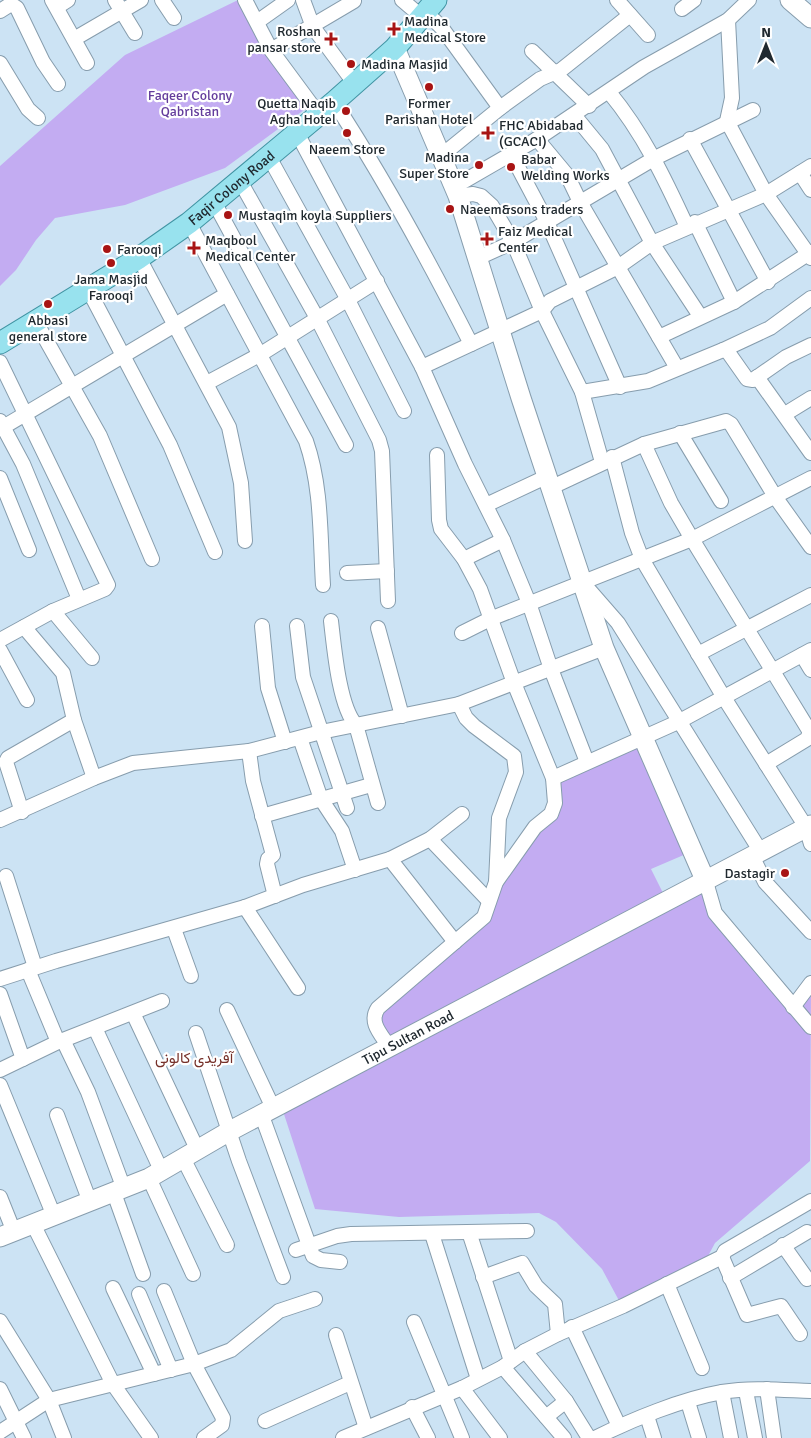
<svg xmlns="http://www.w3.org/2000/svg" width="811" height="1438" viewBox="0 0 811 1438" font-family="Signika,Vazirmatn,sans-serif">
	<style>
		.green { fill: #c3acf2 }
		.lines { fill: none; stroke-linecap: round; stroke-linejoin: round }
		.street-casing { stroke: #879dad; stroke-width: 16 }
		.secondary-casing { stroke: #879dad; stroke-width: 21 }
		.primary-casing { stroke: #4194a3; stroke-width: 23 }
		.street { stroke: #fff; stroke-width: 14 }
		.secondary { stroke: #fff; stroke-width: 19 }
		.primary { stroke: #98e2ee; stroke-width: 21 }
		.poi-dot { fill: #a81414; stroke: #fff; stroke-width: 2 }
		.labels { text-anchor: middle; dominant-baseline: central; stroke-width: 4.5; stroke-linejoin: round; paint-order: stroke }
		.poi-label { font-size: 14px; fill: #20292f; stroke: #fff; text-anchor: start }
		.park-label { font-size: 14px; fill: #643d9c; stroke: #fff }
		.street-label { font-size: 14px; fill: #20292f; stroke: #fff }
		.neighbourhood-label { font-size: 15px; fill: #763029; stroke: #fff }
	</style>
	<rect width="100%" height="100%" fill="#cce3f4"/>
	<!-- green -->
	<g class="green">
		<polygon points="238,0 240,0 308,107 225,168 125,205 55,218 36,240 16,270 0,286 0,166 125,55"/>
		<polygon points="642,736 693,851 651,869 667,901 703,883 715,912 794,1007 811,984 810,1161 715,1243 701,1269 623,1308 602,1269 556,1222 539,1213 399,1217 315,1209 281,1105 386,1046 372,1023 483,916 496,882 550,813 553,777"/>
	</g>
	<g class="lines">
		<!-- street casing -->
		<g class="street-casing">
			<g id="street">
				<polyline points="52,0 87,63"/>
				<polyline points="115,0 135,33"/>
				<polyline points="162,0 174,18"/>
				<polyline points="245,0 271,50 319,115"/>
				<polyline points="303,0 313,27 355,84"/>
				<polyline points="402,0 422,17 434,20 442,28 500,108"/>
				<polyline points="617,0 648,35"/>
				<polyline points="57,7 68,0"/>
				<polyline points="682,9 694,0"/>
				<polyline points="0,11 11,4 17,8 43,62 58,84"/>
				<polyline points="728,20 732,98 727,121 766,194 811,258"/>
				<polyline points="257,22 288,0"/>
				<polyline points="74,39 141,0"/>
				<polyline points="271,50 354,1"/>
				<polyline points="532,51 589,106"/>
				<polyline points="0,63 28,109 38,118"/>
				<path d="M609,92C643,133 665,179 687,227"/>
				<path d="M334,102C385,180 429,261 471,344"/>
				<polyline points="574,115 602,149 652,243 700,316"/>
				<polyline points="297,133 422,367 465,464 503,540 529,603 551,669 587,762"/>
				<polyline points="537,139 567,175 580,202 677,368"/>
				<polyline points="690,139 768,282"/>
				<polyline points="511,154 547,222 620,387"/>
				<polyline points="441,156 500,108 540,79 561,70 630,15"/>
				<polyline points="269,157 347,298 404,411"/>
				<polyline points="800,173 811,190"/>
				<polyline points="240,181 317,318 379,440 382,451 388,601"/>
				<polyline points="454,187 537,139 644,67 728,20 749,0"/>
				<polyline points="458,196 473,194 481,196 492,206 513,242 542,311 582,392 602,462"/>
				<polyline points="214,202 346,445"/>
				<polyline points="695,222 734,302"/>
				<path d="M189,223L306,441C322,487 320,536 323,585"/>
				<polyline points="139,258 229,427 241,483 245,541"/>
				<polyline points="478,258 513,242 655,158 753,110"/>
				<polyline points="88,289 170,445 215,552"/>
				<polyline points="36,322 100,436 152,559"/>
				<polyline points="659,337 734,302 811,252"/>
				<polyline points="723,350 770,328 811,298"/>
				<polyline points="0,362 108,585 105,589 53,611 0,640"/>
				<polyline points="422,367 542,311 550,301 618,267 652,243 766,194 811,166"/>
				<polyline points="757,377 811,453"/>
				<polyline points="207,383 261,354 377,281"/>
				<polyline points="582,392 648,381 723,350 728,352 747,379 753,380 786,357 811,345"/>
				<polyline points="785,414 811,398"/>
				<polyline points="0,421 23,464 79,599"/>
				<polyline points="0,429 227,294"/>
				<polyline points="680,433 721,501"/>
				<polyline points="644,444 671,503 692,539 810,732 807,739 766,764"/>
				<polyline points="612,457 632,533 642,559 723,696 806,827 811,844"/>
				<polyline points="0,478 29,550"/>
				<polyline points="552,487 644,444 726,421 731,424 776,498 811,547"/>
				<polyline points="486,505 548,476"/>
				<polyline points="464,559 503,540"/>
				<polyline points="347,573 387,571"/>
				<polyline points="584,584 618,623 761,852"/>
				<polyline points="53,611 92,658"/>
				<path d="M331,621C334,646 339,707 356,725L378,803"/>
				<polyline points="262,626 268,688 285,742"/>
				<polyline points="297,626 303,677 347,808"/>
				<polyline points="24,627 63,673 74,720 94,778"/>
				<polyline points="378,628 402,716"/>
				<polyline points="462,633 490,619 692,539 811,478"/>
				<polyline points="0,650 27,700"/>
				<polyline points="698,654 811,595"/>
				<polyline points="802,655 811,670"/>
				<polyline points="459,704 466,718 474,726 514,756 516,772 499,818 496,882"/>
				<polyline points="300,738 321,799 342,831 355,870"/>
				<polyline points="249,751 253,781 273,855 268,859 267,864 275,896"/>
				<polyline points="553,778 678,722 811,650"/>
				<polyline points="22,812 6,762 8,758 74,720"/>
				<polyline points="262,816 371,785"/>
				<polyline points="0,820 94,778 133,763 249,751 321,732 459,704 604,648"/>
				<polyline points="430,839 489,901"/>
				<polyline points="752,856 765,882 811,932"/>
				<polyline points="390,859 455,942"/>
				<polyline points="6,876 35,967"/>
				<polyline points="706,882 715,913 811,1027"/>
				<polyline points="245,907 298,988"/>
				<polyline points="174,929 191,976"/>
				<polyline points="28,970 58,1042"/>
				<polyline points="0,979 56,961 245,907 303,885 390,859 430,839 462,814"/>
				<polyline points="0,994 23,1059"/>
				<polyline points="793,1007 811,983"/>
				<polyline points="227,1010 274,1110"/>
				<polyline points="133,1013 198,1151"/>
				<polyline points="95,1028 161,1170"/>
				<polyline points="196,1033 239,1161 283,1277"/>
				<polyline points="63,1040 88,1092 124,1189"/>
				<path d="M390,1048C382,1035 368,1023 378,1008L484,917L496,882L535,827L551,814L555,803L553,778L514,683L480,589L464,559L441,529L439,520L437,455"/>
				<polyline points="0,1070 58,1042 162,1001"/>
				<polyline points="0,1085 54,1216"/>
				<polyline points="57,1115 90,1202"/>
				<polyline points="262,1116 313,1256 321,1260 340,1262"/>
				<polyline points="183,1158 227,1245"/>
				<polyline points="149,1178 193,1274"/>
				<polyline points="114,1193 143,1274"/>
				<polyline points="0,1197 14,1232"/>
				<polyline points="33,1224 113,1384 151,1438"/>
				<polyline points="469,1232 511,1361"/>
				<polyline points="432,1234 478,1379"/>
				<polyline points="783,1245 807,1279"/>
				<polyline points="296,1250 337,1236 351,1234 527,1231"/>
				<polyline points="722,1257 747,1315 781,1306 800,1334"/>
				<polyline points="483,1277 522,1263 536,1286 555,1304 558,1334"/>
				<polyline points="730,1278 807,1232"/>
				<polyline points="667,1284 702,1368"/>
				<polyline points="113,1288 154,1374"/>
				<polyline points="164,1291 194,1364 223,1418 222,1425 204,1438"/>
				<polyline points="139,1294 171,1370"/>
				<polyline points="0,1321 49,1400 64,1438"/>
				<polyline points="414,1322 462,1438"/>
				<polyline points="572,1327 619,1426"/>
				<polyline points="336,1335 366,1428"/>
				<polyline points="525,1351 566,1401 589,1438"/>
				<polyline points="503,1367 564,1438"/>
				<polyline points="462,1388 500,1438"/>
				<polyline points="0,1389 24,1438"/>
				<polyline points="767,1389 774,1438"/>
				<polyline points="746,1391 755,1438"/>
				<polyline points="722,1392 731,1438"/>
				<polyline points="688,1402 699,1438"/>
				<polyline points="412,1407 428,1438"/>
				<polyline points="647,1416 654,1438"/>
				<polyline points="546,1417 566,1401"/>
				<polyline points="265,1421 350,1383"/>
				<polyline points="0,1432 49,1400 194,1364 231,1350 279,1311 315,1299"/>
				<polyline points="343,1438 462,1388 503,1367 525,1351 558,1334 623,1306 722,1257 725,1251 811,1201"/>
				<path d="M595,1438C631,1420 682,1399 722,1392C751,1387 782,1390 811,1391"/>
			</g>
		</g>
		<!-- secondary casing -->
		<g class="secondary-casing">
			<g id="secondary">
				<polyline points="790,0 811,18"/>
				<polyline points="395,48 458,196 521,398 604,648 706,882"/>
				<path id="s1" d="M0,1237L149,1178L228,1132L811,825"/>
			</g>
		</g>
		<!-- primary casing -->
		<g class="primary-casing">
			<g id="primary">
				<path id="s2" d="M0,343L139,258L189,223L334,102L395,48L436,0"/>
			</g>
		</g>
		<!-- street -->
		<use href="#street" class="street"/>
		<!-- secondary -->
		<use href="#secondary" class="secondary"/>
		<!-- primary -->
		<use href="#primary" class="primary"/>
	</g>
	<!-- markers -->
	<g class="poi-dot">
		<path d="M391.5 21.5h5v5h5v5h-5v5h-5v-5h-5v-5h5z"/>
		<path d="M328.5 31.5h5v5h5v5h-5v5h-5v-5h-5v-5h5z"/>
		<circle cx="351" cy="64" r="5"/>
		<circle cx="429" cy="87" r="5"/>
		<circle cx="346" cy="111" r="5"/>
		<circle cx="347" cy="133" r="5"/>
		<path d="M485.5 125.5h5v5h5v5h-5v5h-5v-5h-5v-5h5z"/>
		<circle cx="479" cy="165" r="5"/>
		<circle cx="511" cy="167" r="5"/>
		<circle cx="450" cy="209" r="5"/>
		<circle cx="228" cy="215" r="5"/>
		<path d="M484.5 231.5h5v5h5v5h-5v5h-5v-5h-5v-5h5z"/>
		<path d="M191.5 240.5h5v5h5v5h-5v5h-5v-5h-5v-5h5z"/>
		<circle cx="107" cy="249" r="5"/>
		<circle cx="111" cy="263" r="5"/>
		<circle cx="48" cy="304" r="5"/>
		<circle cx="785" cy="873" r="5"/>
	</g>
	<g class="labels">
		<!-- poi labels -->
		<g class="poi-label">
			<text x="404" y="21">Madina<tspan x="404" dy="16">Medical Store</tspan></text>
			<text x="321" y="31" text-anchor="end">Roshan<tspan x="321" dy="16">pansar store</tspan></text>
			<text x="361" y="64">Madina Masjid</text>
			<text x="336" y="103" text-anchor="end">Quetta Naqib<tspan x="336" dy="16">Agha Hotel</tspan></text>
			<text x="429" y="103" text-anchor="middle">Former<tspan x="429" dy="16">Parishan Hotel</tspan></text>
			<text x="499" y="125">FHC Abidabad<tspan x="499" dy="16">(GCACI)</tspan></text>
			<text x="347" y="149" text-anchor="middle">Naeem Store</text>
			<text x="469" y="157" text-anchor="end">Madina<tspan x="469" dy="16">Super Store</tspan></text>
			<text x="521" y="159">Babar<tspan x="521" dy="16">Welding Works</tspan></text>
			<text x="460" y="209">Naeem&amp;sons traders</text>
			<text x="238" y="215">Mustaqim koyla Suppliers</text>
			<text x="498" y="231">Faiz Medical<tspan x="498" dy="16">Center</tspan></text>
			<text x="205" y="240">Maqbool<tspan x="205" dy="16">Medical Center</tspan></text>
			<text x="117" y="249">Farooqi</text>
			<text x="111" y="279" text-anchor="middle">Jama Masjid<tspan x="111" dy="16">Farooqi</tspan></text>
			<text x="48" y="320" text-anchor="middle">Abbasi<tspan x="48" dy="16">general store</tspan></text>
			<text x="775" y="873" text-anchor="end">Dastagir</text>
		</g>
		<!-- park labels -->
		<g class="park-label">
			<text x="190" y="95">Faqeer Colony<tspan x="190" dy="16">Qabristan</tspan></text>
		</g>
		<!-- street labels -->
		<g class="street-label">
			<text stroke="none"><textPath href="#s2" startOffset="279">Faqir Colony Road</textPath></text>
			<text stroke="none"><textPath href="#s1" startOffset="455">Tipu Sultan Road</textPath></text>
		</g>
		<!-- neighbourhood labels -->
		<g class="neighbourhood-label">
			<text x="194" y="1058">آفریدی کالونی</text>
		</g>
	</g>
	<!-- north arrow -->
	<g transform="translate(766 45)" stroke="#ffffff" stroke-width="4" paint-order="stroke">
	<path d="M0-4L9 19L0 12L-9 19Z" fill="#20292f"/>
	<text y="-8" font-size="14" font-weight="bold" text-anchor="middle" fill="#20292f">N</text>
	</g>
</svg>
